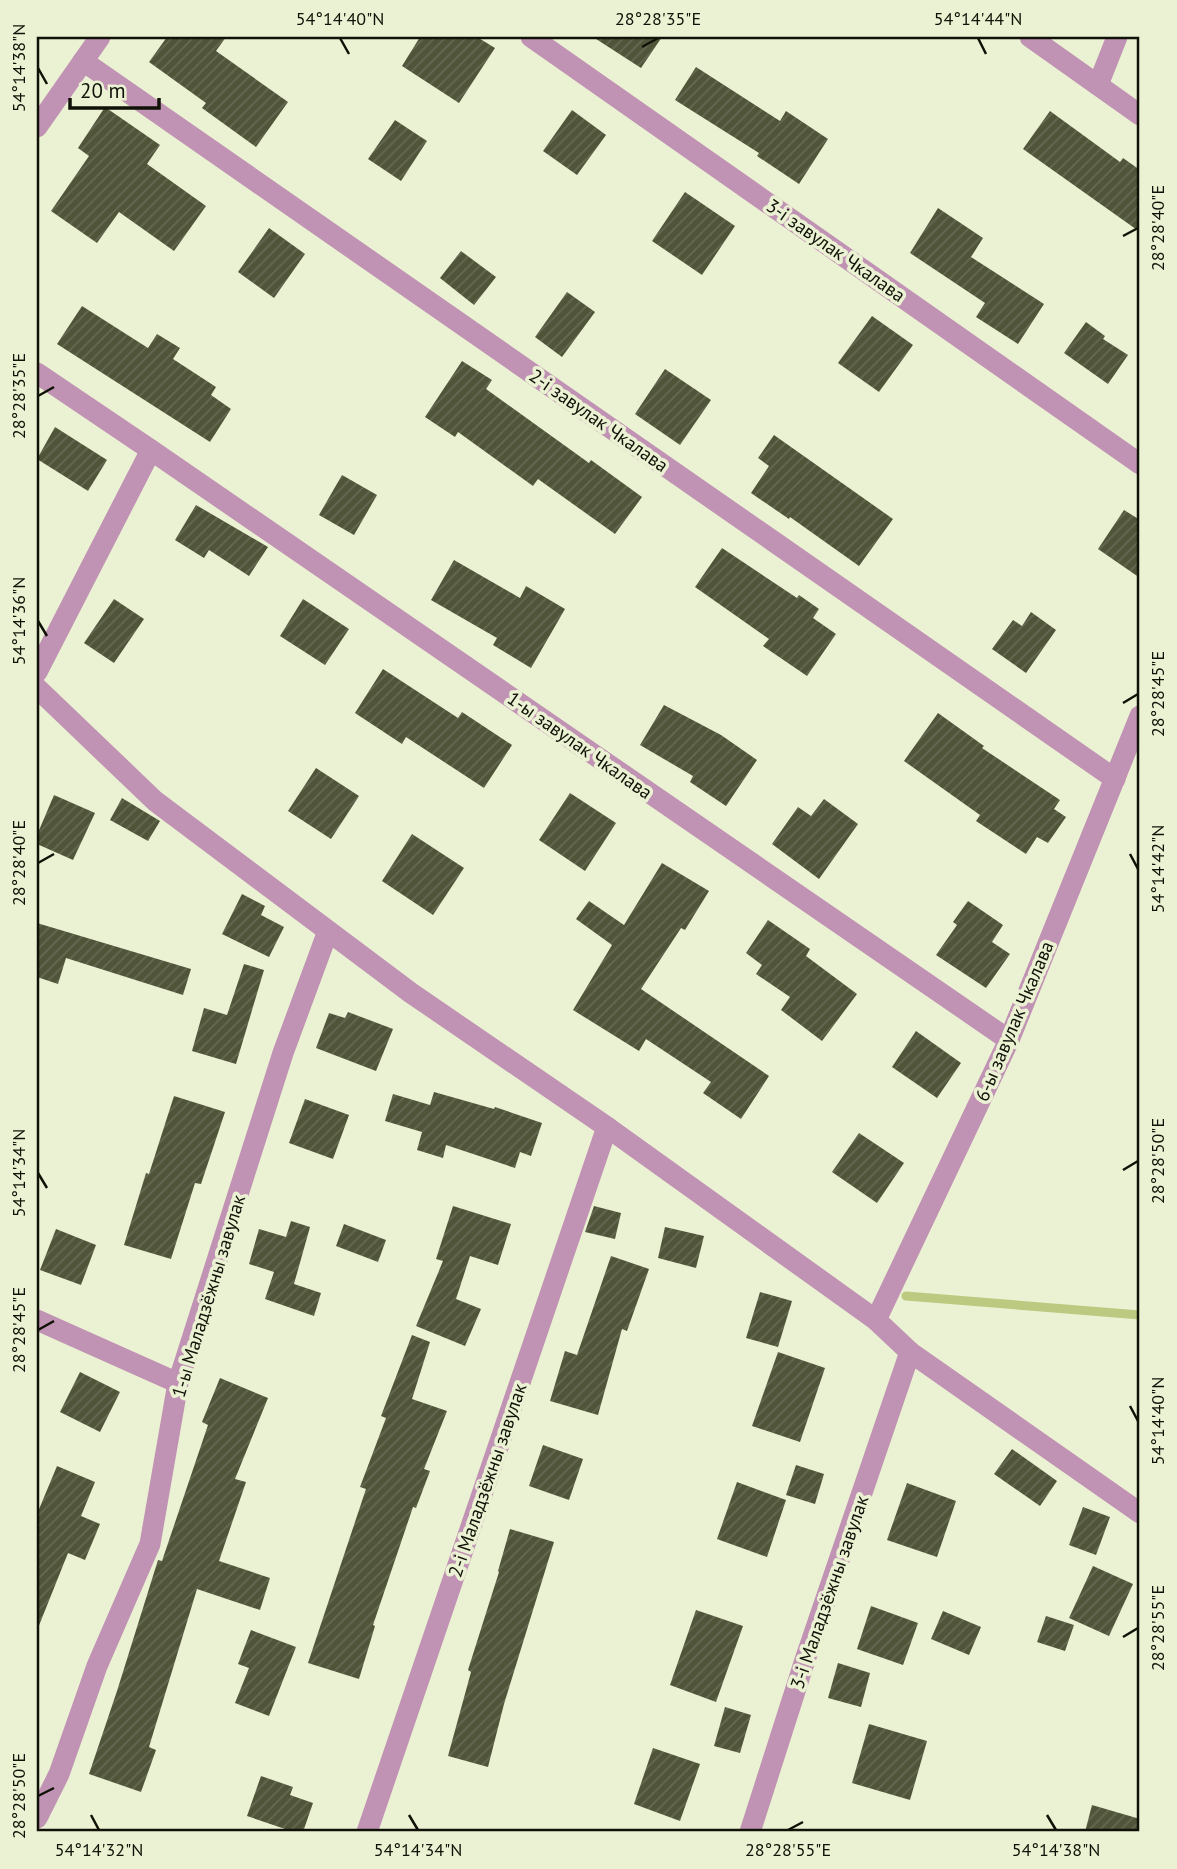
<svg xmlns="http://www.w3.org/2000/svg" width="1177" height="1869" viewBox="0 0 1177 1869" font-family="'PT Sans',sans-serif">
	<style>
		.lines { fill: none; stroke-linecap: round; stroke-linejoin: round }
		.stream { stroke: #bcca81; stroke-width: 9 }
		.building { fill: url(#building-hatch) }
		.street { stroke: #c092b3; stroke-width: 21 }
		.ticks { fill: none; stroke: #101207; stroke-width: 2.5 }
		.labels { text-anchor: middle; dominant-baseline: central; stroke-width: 7; stroke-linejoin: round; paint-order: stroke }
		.street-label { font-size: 19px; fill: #101207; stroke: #ebf2d3 }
		.neatline { fill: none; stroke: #101207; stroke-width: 2.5 }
		.ticks-label { font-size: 18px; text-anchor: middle; fill: #101207 }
	</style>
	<defs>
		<pattern id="building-hatch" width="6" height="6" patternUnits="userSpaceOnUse" patternTransform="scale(1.75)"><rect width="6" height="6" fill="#50553a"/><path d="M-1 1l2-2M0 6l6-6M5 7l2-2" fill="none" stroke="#656953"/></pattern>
	</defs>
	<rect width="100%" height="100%" fill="#ebf2d3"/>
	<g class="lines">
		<!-- stream -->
		<polyline class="stream" points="906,1296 1140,1315"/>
	</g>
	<!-- building -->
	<g class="building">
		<polygon points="167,37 226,37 216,51 288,102 256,147 202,108 206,103 149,62"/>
		<polygon points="420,37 477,37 495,48 459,103 402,66"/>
		<polygon points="593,37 662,37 641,68"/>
		<polygon points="696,67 780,121 786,111 828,139 799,184 757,156 759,153 675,100"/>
		<polygon points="105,107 160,145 147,164 206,206 174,251 119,212 97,243 51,211 89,156 78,148"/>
		<polygon points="572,110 606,135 577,175 543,151"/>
		<polygon points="1050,111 1120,162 1123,158 1140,170 1140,232 1023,149"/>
		<polygon points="395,120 427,141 401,181 368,159"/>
		<polygon points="685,192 735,226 702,275 652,241"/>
		<polygon points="938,208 983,238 971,257 1044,304 1018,344 976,317 985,303 910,253"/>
		<polygon points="269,228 305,254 274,298 238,272"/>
		<polygon points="461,251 496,277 474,305 440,278"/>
		<polygon points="567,292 595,312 562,357 535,337"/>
		<polygon points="82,306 148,348 157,334 180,348 173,359 216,387 211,395 231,409 210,442 57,344"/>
		<polygon points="872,316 913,345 879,392 838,363"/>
		<polygon points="1086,322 1105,336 1103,339 1128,355 1108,384 1064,353"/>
		<polygon points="462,361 492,380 486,389 589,463 591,460 642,497 615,534 538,479 533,486 458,432 455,437 425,417"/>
		<polygon points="665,369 711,400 680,445 635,414"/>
		<polygon points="55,427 107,460 88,491 37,459"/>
		<polygon points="774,435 893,519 859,566 790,517 789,519 751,493 769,466 758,458"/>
		<polygon points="342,475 377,495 354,535 319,515"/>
		<polygon points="196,505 268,547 249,576 209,550 204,558 175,540"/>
		<polygon points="1124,510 1140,520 1140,578 1098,549"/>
		<polygon points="722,548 797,598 799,595 819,609 813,618 836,634 807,676 763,646 769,639 695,587"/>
		<polygon points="454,560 520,598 526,586 565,609 531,668 493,645 497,638 431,600"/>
		<polygon points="114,599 144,619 114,663 84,643"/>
		<polygon points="303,599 349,629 325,665 280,636"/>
		<polygon points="1031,612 1056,630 1026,673 992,649 1013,620 1022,626"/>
		<polygon points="383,669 458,718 462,712 512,745 484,788 406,737 402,744 355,713"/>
		<polygon points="664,705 721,735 757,760 726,806 690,782 693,776 640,745"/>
		<polygon points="938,713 984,746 982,748 1060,800 1054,809 1066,817 1048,843 1037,837 1026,854 976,821 980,815 904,761"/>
		<polygon points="316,768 359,796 331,839 288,811"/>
		<polygon points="570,793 616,823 585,871 539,840"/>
		<polygon points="54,795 95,813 73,860 37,844 37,835"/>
		<polygon points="122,798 160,821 148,841 110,820"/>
		<polygon points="824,799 858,824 819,879 772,844 798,807 811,816"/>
		<polygon points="412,834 464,868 433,915 382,881"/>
		<polygon points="662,863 709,891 685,930 681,928 641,989 769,1076 741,1119 703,1093 711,1082 646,1039 639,1051 573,1010 612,945 576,919 589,901 624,925"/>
		<polygon points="242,894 265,906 261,915 284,927 269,957 222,934"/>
		<polygon points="968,901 1003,925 992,942 1010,954 986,988 936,955 957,925 953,922"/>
		<polygon points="768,920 810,949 806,956 857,994 822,1041 781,1010 790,997 756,974 762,965 746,953"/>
		<polygon points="37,923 191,969 183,995 66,958 58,984 37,977"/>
		<polygon points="244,964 264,970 236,1064 192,1051 204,1008 227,1015"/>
		<polygon points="348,1012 393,1029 376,1071 316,1048 329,1013 345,1018"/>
		<polygon points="916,1031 961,1063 937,1098 892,1067"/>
		<polygon points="434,1092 494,1109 495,1107 542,1123 531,1156 520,1152 515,1168 446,1145 443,1158 417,1150 422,1132 385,1121 393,1094 430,1105"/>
		<polygon points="174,1096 225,1112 201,1184 195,1183 171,1259 124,1245 146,1173 149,1174"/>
		<polygon points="305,1099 349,1115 333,1159 289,1143"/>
		<polygon points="859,1133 904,1163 877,1203 832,1172"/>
		<polygon points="453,1206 511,1224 498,1265 470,1256 456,1299 481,1309 465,1346 416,1326 443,1261 436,1259"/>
		<polygon points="594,1206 621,1213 615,1239 585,1232"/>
		<polygon points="291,1221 310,1227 294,1284 321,1293 314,1316 265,1299 274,1272 249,1264 259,1229 286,1237"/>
		<polygon points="344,1224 386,1240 378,1262 336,1246"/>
		<polygon points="665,1227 704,1236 696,1268 658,1258"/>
		<polygon points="56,1229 96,1245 81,1285 40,1270"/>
		<polygon points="611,1256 649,1269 627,1331 622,1329 598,1415 550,1401 565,1351 577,1355"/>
		<polygon points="760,1292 792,1301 778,1347 746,1338"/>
		<polygon points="412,1335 430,1342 412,1399 447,1411 424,1469 430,1471 416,1508 413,1507 373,1625 375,1626 359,1679 308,1663 366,1489 360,1487 386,1418 381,1416"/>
		<polygon points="778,1352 825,1368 800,1442 752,1426"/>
		<polygon points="80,1372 120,1392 100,1432 60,1412"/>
		<polygon points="220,1378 268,1398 235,1479 246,1482 219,1561 270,1578 260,1610 197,1589 149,1747 156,1750 141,1792 89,1774 117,1691 158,1560 162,1561 208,1425 202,1422"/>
		<polygon points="543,1445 583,1459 569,1500 529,1486"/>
		<polygon points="1012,1449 1057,1481 1040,1506 994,1474"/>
		<polygon points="796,1465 824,1474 815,1504 786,1495"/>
		<polygon points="57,1466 95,1482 81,1516 100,1524 85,1560 68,1553 38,1628 37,1514"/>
		<polygon points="737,1482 786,1500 767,1557 717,1539"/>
		<polygon points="907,1483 956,1501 937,1557 887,1540"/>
		<polygon points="1083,1507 1110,1517 1096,1555 1069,1545"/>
		<polygon points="510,1529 554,1542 504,1704 488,1767 448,1756 471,1672 468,1670 499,1572 498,1571"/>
		<polygon points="1093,1566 1133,1584 1109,1636 1069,1618"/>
		<polygon points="871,1606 918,1623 903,1665 857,1649"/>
		<polygon points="696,1610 743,1626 716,1702 670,1685"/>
		<polygon points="943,1611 981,1627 969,1655 931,1639"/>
		<polygon points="1046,1616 1074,1625 1065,1651 1037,1642"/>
		<polygon points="251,1630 296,1647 269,1716 235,1703 249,1668 238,1664"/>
		<polygon points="838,1663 870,1673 861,1707 828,1698"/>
		<polygon points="725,1707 751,1715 740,1753 714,1746"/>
		<polygon points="869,1724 927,1741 910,1800 852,1783"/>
		<polygon points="653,1748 700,1764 680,1821 634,1804"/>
		<polygon points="261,1776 293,1787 290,1795 313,1803 303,1832 294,1832 247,1816"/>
		<polygon points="1092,1805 1140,1819 1140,1832 1085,1832"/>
	</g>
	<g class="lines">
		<!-- street -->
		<g class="street">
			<polyline points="531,37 1140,464"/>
			<polyline points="1030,37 1140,115"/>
			<polyline points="83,61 1115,779"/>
			<polyline points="1098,85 1117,37"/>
			<polyline points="37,127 100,37"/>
			<polyline points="37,373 151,450 1009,1040"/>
			<polyline points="37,672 151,450"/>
			<polyline points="37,688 155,801 411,993 607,1127 876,1320 910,1352 1140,1513"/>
			<polyline points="37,1320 178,1383"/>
			<polyline points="876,1320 1009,1040 1140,716"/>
			<polyline points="37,1818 59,1774 97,1666 150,1544 178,1383 283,1053 328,931"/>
			<polyline points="367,1832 607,1127"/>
			<polyline points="750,1832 805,1660 910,1352"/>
		</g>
	</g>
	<!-- ticks -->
	<path class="ticks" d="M340,38L349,54M978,38L986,54M642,47L658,38M38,68L47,84M1123,236L1138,228M38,396L54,387M38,621L47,636M1123,703L1138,694M1130,854L1138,869M38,863L54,854M1123,1170L1138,1161M38,1173L47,1188M38,1330L54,1321M1130,1406L1138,1421M1123,1637L1138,1628M38,1796L54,1788M91,1815L99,1830M409,1815L418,1830M1047,1815L1056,1830M788,1830L803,1822"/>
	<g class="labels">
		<!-- street labels -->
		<g class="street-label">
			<text transform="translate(836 250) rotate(35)">3-і завулак Чкалава</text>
			<text transform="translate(599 420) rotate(35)">2-і завулак Чкалава</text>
			<text transform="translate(580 745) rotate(35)">1-ы завулак Чкалава</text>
			<text transform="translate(1014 1021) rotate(-67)">6-ы завулак Чкалава</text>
			<text transform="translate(208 1296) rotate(-73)">1-ы Маладзёжны завулак</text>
			<text transform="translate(487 1480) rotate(-71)">2-і Маладзёжны завулак</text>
			<text transform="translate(829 1592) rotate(-71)">3-і Маладзёжны завулак</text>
		</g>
	</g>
	<!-- border -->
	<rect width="1177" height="1869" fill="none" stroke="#ebf2d3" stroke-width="77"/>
	<!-- scale -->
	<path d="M70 98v10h89v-10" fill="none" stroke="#101207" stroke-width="3.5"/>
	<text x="80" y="98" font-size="21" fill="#101207" stroke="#ebf2d3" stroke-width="5" paint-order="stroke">20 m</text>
	<rect x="38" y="38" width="1100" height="1792" class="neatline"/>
	<g class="ticks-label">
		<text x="340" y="25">54°14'40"N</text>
		<text x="658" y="25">28°28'35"E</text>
		<text x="978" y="25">54°14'44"N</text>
		<text transform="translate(19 68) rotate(-90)" y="6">54°14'38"N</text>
		<text transform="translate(1158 228) rotate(-90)" y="6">28°28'40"E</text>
		<text transform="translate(19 396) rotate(-90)" y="6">28°28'35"E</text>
		<text transform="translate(19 621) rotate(-90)" y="6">54°14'36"N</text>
		<text transform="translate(1158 694) rotate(-90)" y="6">28°28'45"E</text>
		<text transform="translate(19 863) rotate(-90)" y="6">28°28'40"E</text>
		<text transform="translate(1158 869) rotate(-90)" y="6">54°14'42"N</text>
		<text transform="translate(1158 1161) rotate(-90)" y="6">28°28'50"E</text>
		<text transform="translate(19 1173) rotate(-90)" y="6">54°14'34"N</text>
		<text transform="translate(19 1330) rotate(-90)" y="6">28°28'45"E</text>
		<text transform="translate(1158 1421) rotate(-90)" y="6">54°14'40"N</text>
		<text transform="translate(1158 1628) rotate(-90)" y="6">28°28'55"E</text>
		<text transform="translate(19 1796) rotate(-90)" y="6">28°28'50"E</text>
		<text x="99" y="1856">54°14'32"N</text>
		<text x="418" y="1856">54°14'34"N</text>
		<text x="788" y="1856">28°28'55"E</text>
		<text x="1056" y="1856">54°14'38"N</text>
	</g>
</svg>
